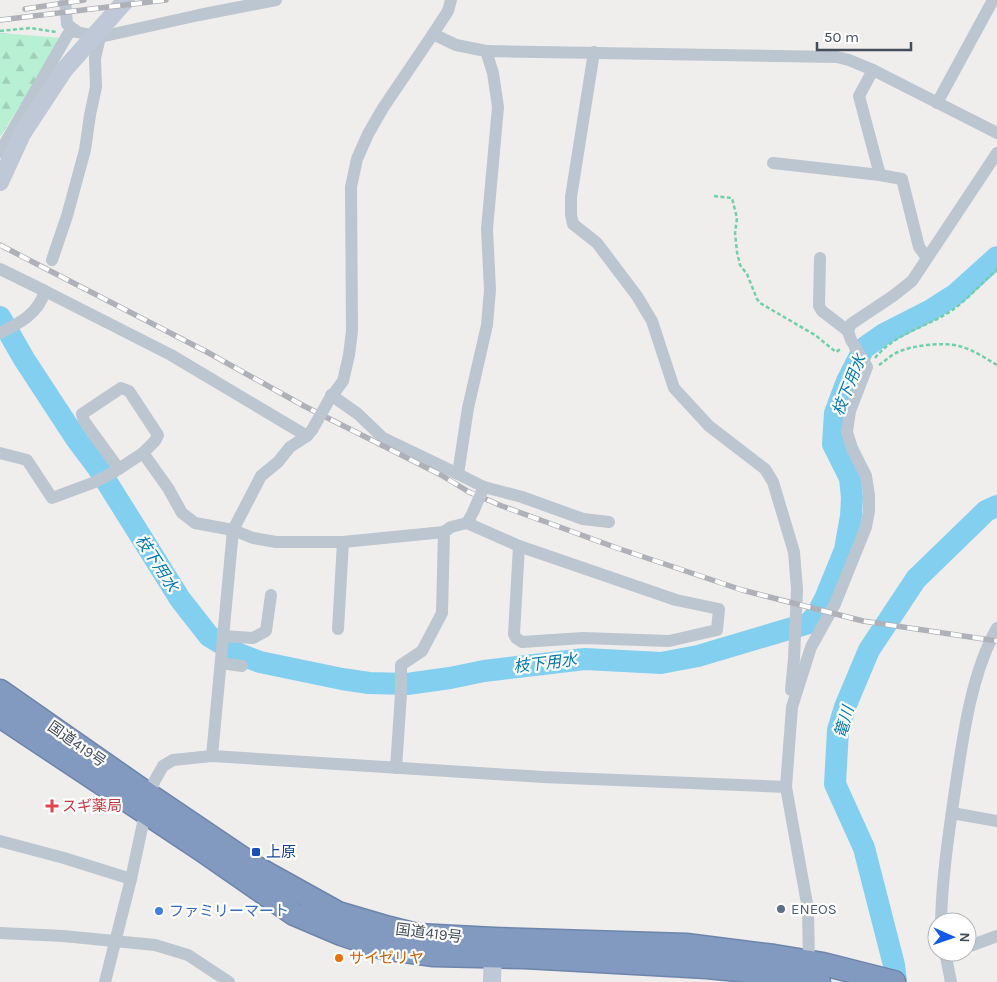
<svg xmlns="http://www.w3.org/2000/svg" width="997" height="982" viewBox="0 0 997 982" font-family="Karla,'Noto Sans JP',sans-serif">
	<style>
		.forest { fill: url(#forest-firs) }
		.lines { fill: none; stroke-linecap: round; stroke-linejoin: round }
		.river { stroke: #83cff0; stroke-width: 22 }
		.highway-casing { stroke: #6d85aa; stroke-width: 25 }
		.path { stroke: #6fd0a9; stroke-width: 2.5; stroke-dasharray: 4 2.5; stroke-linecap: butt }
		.street { stroke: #bcc6d0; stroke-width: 12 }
		.secondary { stroke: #bec8d7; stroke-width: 18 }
		.highway { stroke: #829abf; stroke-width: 22 }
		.rail-casing { stroke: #afb1b8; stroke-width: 5.5 }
		.rail { stroke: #fff; stroke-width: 4; stroke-dasharray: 11; stroke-linecap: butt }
		.street-bridge { stroke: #bcc6d0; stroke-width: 12 }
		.health-dot { fill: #e0444e; stroke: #fff; stroke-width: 2 }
		.transit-dot { fill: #1a4fb4; stroke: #fff; stroke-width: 2 }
		.service-dot { fill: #5c6f8a; stroke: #fff; stroke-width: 2 }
		.shop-dot { fill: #3f7fe0; stroke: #fff; stroke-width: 2 }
		.food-dot { fill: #e8710a; stroke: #fff; stroke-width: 2 }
		.labels { text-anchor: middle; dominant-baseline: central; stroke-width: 4.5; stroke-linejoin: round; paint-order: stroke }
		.street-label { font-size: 15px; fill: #444e5b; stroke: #fff }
		.health-label { font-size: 15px; fill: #be3a42; stroke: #fff; text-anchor: start }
		.transit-label { font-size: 15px; fill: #164399; stroke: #fff; text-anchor: start }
		.service-label { font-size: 15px; fill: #4e5e75; stroke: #fff; text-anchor: start }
		.shop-label { font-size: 15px; fill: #366cbe; stroke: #fff; text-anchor: start }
		.food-label { font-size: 15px; fill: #c56008; stroke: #fff; text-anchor: start }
		.water-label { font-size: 16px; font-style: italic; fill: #057aad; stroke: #fff }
	</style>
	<defs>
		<pattern id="forest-firs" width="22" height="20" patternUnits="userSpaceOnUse" patternTransform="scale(1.25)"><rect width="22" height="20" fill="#b8f0d3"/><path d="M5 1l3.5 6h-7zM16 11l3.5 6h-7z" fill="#9fcfb7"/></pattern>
	</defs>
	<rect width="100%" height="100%" fill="#f0eded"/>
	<!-- forest -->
	<polygon class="forest" points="0,33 63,38 0,137"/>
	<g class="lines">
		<!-- river -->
		<g class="river">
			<polyline points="0,317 24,359 77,440 98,468 180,599 209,636 239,654 260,662 342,679 369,683 407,684 450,678 484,671 585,659 661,663 698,656 809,623 817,614 825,599 845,550 851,516 852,498 850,478 833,444 835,413 847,381 864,348 884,334 931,310 956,294 997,257"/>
			<polyline points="896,982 894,965 864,848 835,784 838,730 845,707 869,650 916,579 986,511 997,506"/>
		</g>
		<!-- highway casing -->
		<g class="highway-casing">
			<g id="highway">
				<polyline points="0,691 149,795 257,868 338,913 389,928 417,935 494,939 686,945 774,956 823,964 894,982"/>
				<polyline points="0,716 202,850 294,914 341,934 383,948 434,955 525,957 707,967 758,972 819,982"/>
			</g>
		</g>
		<!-- path -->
		<g class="path">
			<polyline points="0,31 30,28 56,32"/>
			<polyline points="714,196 732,198 737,218 735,233 737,252 740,265 747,274 757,299 760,303 815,335 836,352 842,348"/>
			<path d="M875,358C895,333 925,328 951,311C966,301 983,282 997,269"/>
			<path d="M879,365C885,361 891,355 898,352C913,345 943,342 959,346C972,349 985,358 997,365"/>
		</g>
		<!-- street -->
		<g class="street">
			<polyline points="65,0 67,24 77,32 100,37 199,15 276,0"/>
			<polyline points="433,34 456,45 486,51 493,73 498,107 487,229 490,290 487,325 468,408 458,474 484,487 522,497 583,519 609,522"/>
			<polyline points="486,51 837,57 849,60 873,70 997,133"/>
			<polyline points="594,52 571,197 571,215 573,224 597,243 637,296 652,321 674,388 709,426 765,469 773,482 794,552 797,589 794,659 791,690"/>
			<polyline points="873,70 859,96 880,175 902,179 919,247 927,258"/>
			<polyline points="937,103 993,0"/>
			<polyline points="0,152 68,34 75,30"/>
			<polyline points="773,163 880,175"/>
			<polyline points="820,258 819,306 822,311 848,331"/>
			<polyline points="52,260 67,216 85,150 90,115 96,87 95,58 100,37"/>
			<polyline points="0,269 45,291"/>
			<path d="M0,333C20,323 38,314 45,291L171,355L307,436"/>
			<polyline points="331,395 358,414 383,438 458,474"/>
			<polyline points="329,400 343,381 349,355 352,331 351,187 357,159 368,134 383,108 433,34 448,11 451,0"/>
			<polyline points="0,453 27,460 52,498 95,482 114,472 143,453 168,488 182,513 195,523 233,530 253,538 276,542 343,542 444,532 451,527 467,523 471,516"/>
			<polyline points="119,469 84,421 82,414 121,388 129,391 158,435 155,441 143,453"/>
			<polyline points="467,523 519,546 676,600 719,609 717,630 669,641 583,638 522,642 516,638 514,634 519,546"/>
			<polyline points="338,629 343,542"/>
			<polyline points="223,636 253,638 266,631 271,595"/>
			<polyline points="221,663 242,666"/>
			<polyline points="212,756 233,530 261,476 278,462 290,447 307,436 312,430"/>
			<polyline points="396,768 401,694 401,665 422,651 442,613 444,532"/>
			<polyline points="952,813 997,821"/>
			<polyline points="0,841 64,858 131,879"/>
			<path d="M941,922C942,880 948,838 954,797C962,744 970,675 997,628"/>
			<polyline points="0,933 63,936 155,945 188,955 229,982"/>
			<polyline points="967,947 997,936"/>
			<polyline points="945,952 951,982"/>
			<polyline points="809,962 808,909 786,787 792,707 811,647 835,604 866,527 869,511 869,495 866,476 852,448 847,432 850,411 867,367 851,340 848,331 851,324 893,296 912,281 997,153"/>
			<polyline points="105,982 131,879 149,795 155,780 163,766 173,760 212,756 543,777 786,787"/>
		</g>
		<!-- secondary -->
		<g class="secondary">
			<polyline points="0,182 22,134 64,70 126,0"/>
			<polyline points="492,982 493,945"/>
		</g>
		<!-- highway -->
		<use href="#highway" class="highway"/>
		<!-- rail casing -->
		<g class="rail-casing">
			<g id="rail">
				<polyline points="25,9 84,0"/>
				<polyline points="0,20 166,0"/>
				<polyline points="0,245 207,352 304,406 441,475 469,492 502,506 617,548 742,590 863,621 997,641"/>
			</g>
		</g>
		<!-- rail -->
		<use href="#rail" class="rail"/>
		<!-- street-bridge -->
		<g class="street-bridge">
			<polyline points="312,430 329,400"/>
			<polyline points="473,512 484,487"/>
		</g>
	</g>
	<!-- markers -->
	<path class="health-dot" d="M49.5 798.5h5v5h5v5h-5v5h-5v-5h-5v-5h5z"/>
	<rect class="transit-dot" x="251" y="847" width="10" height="10" rx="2.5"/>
	<circle class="service-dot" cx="781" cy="909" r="5"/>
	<circle class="shop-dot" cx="159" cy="911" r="5"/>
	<circle class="food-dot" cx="339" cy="958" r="5"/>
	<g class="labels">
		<!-- street labels -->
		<g class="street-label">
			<text transform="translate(77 744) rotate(35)">国道419号</text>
			<text transform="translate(429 933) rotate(7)">国道419号</text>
		</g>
		<!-- health labels -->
		<g class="health-label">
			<text x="62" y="806">スギ薬局</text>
		</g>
		<!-- transit labels -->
		<g class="transit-label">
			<text x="266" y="852">上原</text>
		</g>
		<!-- service labels -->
		<g class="service-label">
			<text x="791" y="909">ENEOS</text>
		</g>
		<!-- shop labels -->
		<g class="shop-label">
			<text x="169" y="911">ファミリーマート</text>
		</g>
		<!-- food labels -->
		<g class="food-label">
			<text x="349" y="958">サイゼリヤ</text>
		</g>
		<!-- water labels -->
		<g class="water-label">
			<text transform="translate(849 385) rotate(-68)">枝下用水</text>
			<text transform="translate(157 563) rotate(57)">枝下用水</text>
			<text transform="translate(545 663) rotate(-7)">枝下用水</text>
			<text transform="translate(844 722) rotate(-74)">篭川</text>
		</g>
	</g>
	<!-- north arrow -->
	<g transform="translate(952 937) rotate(92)"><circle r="24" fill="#ffffff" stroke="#b4b8bd"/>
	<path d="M0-4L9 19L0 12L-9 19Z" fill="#105ae6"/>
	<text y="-8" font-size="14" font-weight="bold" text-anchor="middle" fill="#444e5b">N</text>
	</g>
	<!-- scale -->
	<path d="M817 42v8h94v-8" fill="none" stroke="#444e5b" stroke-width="2.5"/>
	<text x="824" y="42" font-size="15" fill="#444e5b" stroke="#ffffff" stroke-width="4" paint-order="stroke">50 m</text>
</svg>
